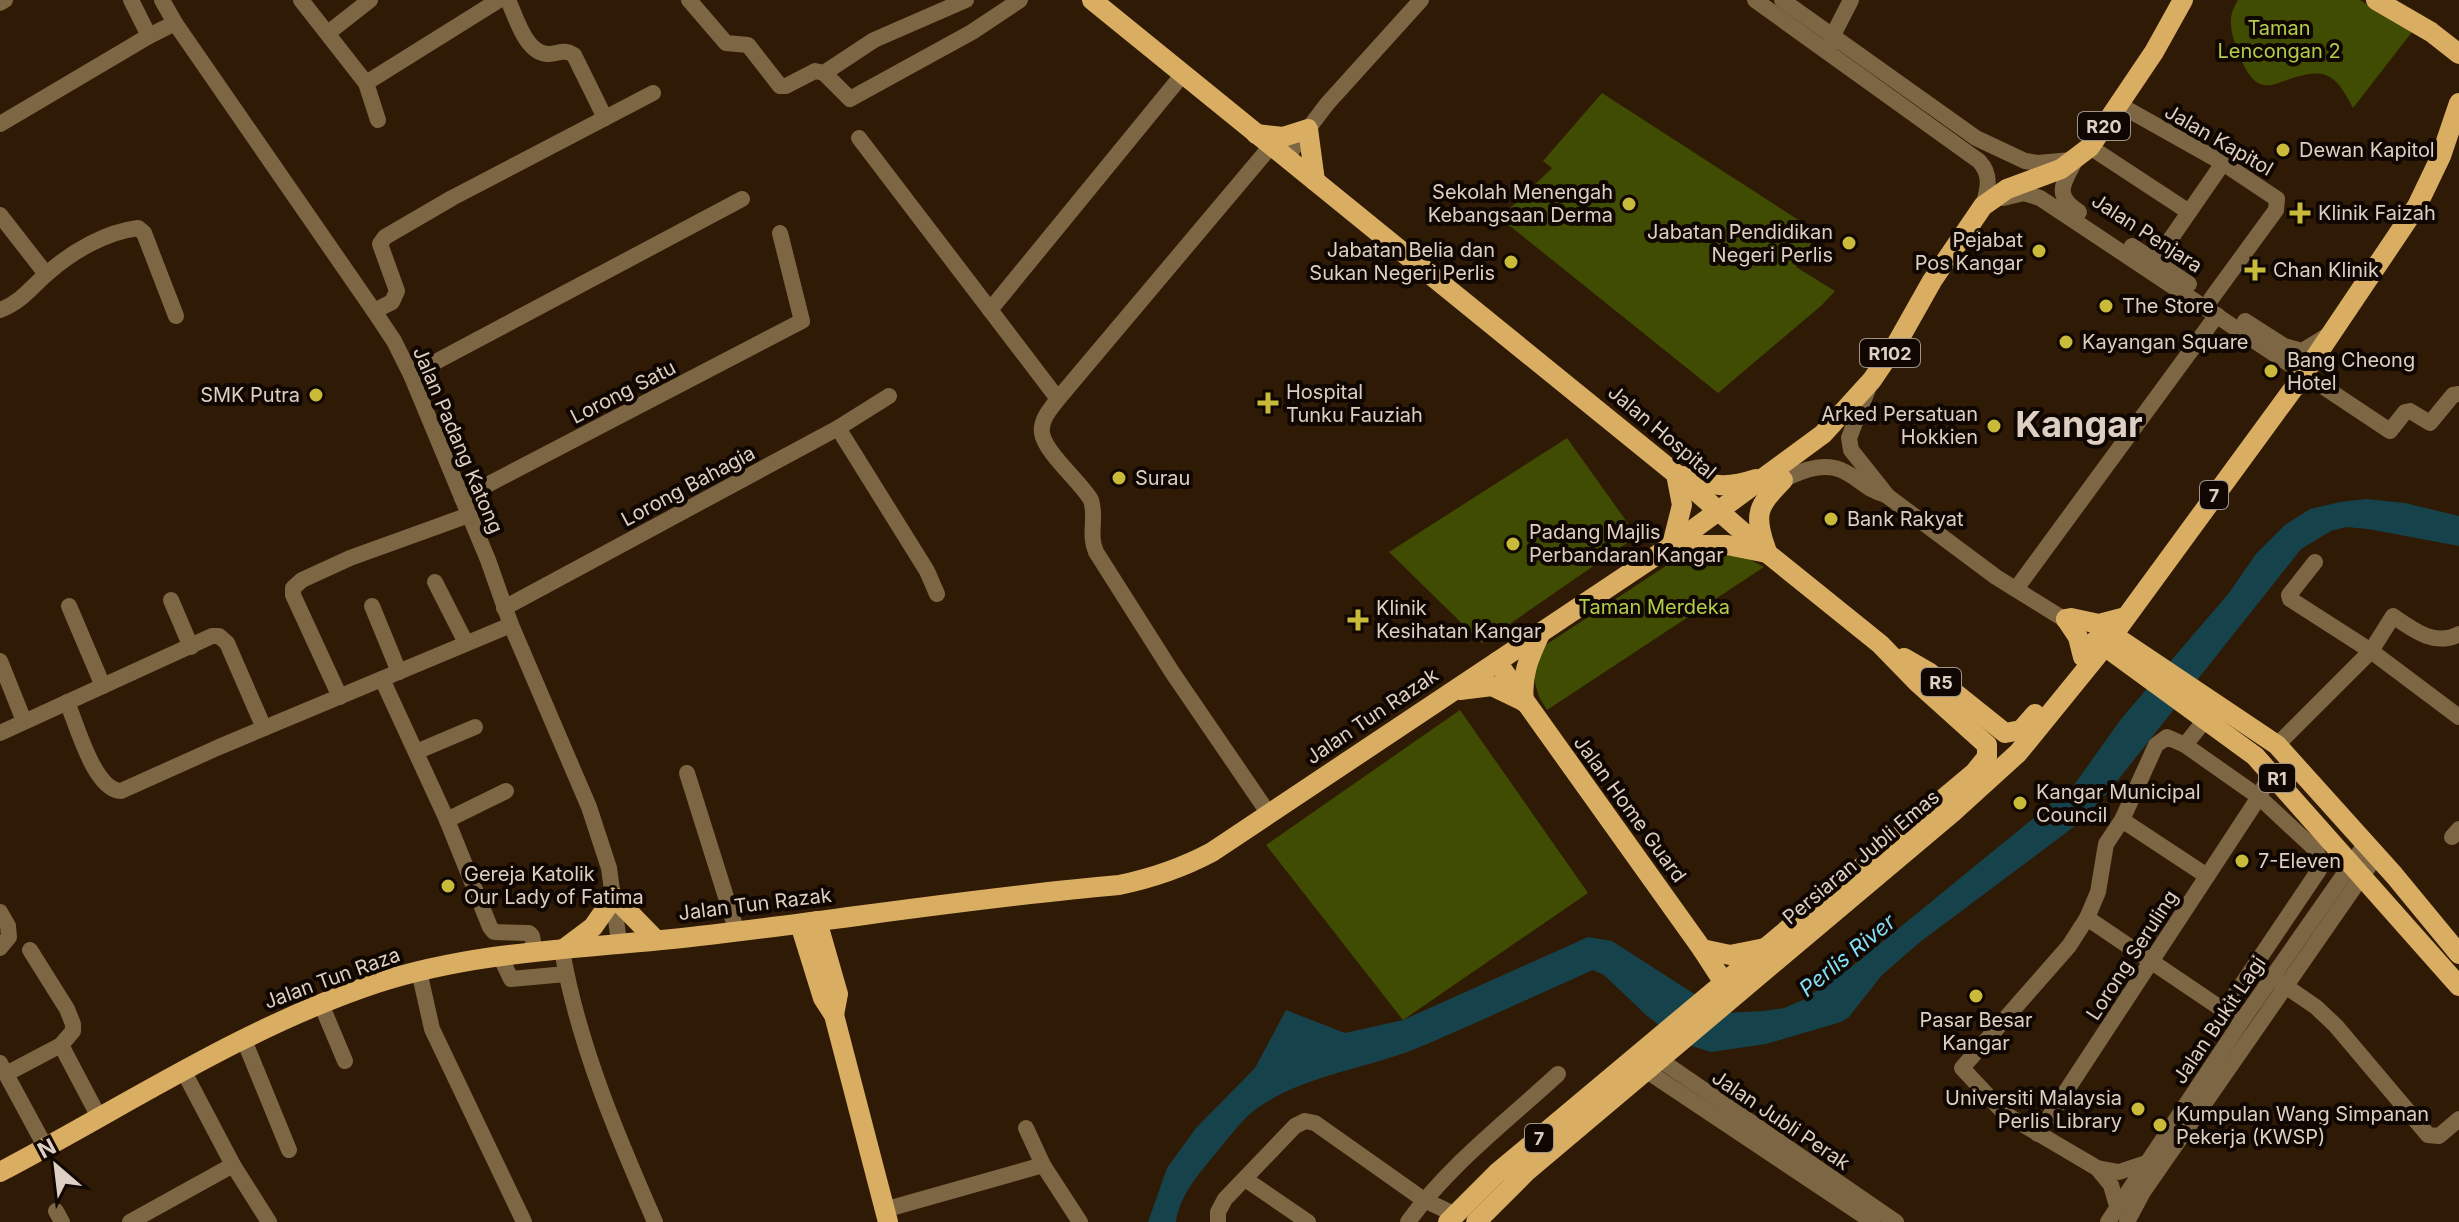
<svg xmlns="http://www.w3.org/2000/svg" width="2459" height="1222" viewBox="0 0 2459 1222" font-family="Inter,sans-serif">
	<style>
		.green { fill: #404c02 }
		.water { fill: #16424c }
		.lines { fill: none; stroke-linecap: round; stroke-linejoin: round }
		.minor { stroke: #7c6643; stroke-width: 16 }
		.major { stroke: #daae62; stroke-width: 20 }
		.poi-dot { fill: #c9ba3a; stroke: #100702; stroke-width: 3 }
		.labels { text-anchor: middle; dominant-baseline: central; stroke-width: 8; stroke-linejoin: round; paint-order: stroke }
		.shield { fill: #100702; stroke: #a09389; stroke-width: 2 }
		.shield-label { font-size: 18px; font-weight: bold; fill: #decfc3 }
		.park-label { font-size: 20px; fill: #b2cd4b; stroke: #100702 }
		.street-label { font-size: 20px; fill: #decfc3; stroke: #100702 }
		.poi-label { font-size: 20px; fill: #decfc3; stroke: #100702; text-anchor: start }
		.water-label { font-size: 22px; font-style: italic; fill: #82dff6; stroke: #100702 }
		.town-label { font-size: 36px; font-weight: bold; fill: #decfc3; stroke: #100702 }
	</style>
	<rect width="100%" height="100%" fill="#2f1a05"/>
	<!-- green -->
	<g class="green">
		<path d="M2238,0H2360L2412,32L2353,108C2334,71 2324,67 2284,81C2276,84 2269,87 2260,84C2246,80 2231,38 2231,24C2230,16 2234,6 2238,0Z"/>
		<polygon points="1602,93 1803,223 1812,242 1796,267 1835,291 1822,305 1718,393 1500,218 1552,168 1543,161"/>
		<polygon points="1567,438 1637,536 1482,643 1389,552"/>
		<polygon points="1710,551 1747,558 1764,567 1547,710 1539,697 1533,676 1544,646 1678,558 1693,552"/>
		<polygon points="1460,710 1588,893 1403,1020 1266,845"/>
	</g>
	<!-- water -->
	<path class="water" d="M2366,499L2405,503L2459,516V546L2368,529L2346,527L2331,531L2301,549L2114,785L2083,820L1920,942L1882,975L1848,1018L1841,1022L1766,1044L1711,1052L1682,1043L1646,1015L1604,975L1593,970C1534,996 1475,1024 1415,1049C1362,1070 1304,1075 1256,1109C1239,1122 1225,1143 1211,1159C1196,1177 1179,1198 1176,1222H1148L1167,1168L1196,1128L1255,1068L1286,1010L1345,1033L1403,1020L1588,937L1612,941L1724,1013L1764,1011L1784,1008L1803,1000L1855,964L2074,785L2121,719L2229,593L2256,554L2285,525L2310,509L2340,502Z"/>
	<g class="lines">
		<!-- minor -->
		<g class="minor">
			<polyline points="131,0 149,36"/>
			<polyline points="162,0 175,23 374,311 394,341 411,375 488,560 511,625 589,807 609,868 619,942"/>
			<polyline points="301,0 366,83 378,120"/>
			<path d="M508,0C516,17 526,55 549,54C560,53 564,49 574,55L605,118"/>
			<polyline points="689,0 726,43 748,45 780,86 786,86 815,71 824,73 850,99 972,32 1020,0"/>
			<path d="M1755,0L1979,161C1992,175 1988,189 1983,206"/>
			<polyline points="1782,0 1976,138 2025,161 2038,163 2071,160"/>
			<polyline points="0,3 5,0"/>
			<polyline points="328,33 370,0"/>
			<polyline points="1830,45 1833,35 1851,0"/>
			<polyline points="824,73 874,40 966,0"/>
			<polyline points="366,83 499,0"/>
			<polyline points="2118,104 2223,163 2277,199 2276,210 2211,299"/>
			<polyline points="0,124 149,36 175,23"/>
			<polyline points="859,138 1058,399"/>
			<polyline points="2090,147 2189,212"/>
			<polyline points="1286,158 1327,104 1421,0"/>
			<path d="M2076,159C2064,183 2052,194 2079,212"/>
			<polyline points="2003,198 2024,193 2040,198 2390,431 2405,412 2410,411 2430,423 2453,395 2459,394"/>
			<polyline points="0,215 46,274"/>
			<polyline points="2132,246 2189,284"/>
			<polyline points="2156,260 2223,163"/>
			<path d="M0,310C22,302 32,286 49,272C73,251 106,232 138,228L144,233L176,316"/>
			<polyline points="990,310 1183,74"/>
			<polyline points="374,311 392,302 397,291 380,244 385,237 452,198 653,93"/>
			<polyline points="2245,321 2284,346 2302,351 2325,337"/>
			<polyline points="411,375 742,199"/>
			<polyline points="1868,389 1849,438 1851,450 1886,494"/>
			<polyline points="838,428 927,571 937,594"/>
			<path d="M1774,485C1793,474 1820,461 1841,470C1858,477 1868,491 1886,495L1996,577L2075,626"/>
			<polyline points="462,498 802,321 780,233"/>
			<polyline points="2315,562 2289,595 2290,599 2371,651 2459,717"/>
			<polyline points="435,582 466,643"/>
			<polyline points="2016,589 2217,315"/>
			<polyline points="171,600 191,647"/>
			<polyline points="69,606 103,686"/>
			<polyline points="372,606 399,672"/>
			<polyline points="504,608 838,428 889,396"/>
			<polyline points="0,661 24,721"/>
			<polyline points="382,679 447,820 490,927 494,932 529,933 532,936 535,952"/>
			<polyline points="340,697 293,595 293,588 302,580 350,558 469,515"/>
			<path d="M67,702C77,725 94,790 121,791L219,747L511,625"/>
			<polyline points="0,733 212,636 219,636 227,643 264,728"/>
			<polyline points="2185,745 2205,720"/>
			<path d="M2277,745L2371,651L2393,616C2413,630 2435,647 2459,634"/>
			<polyline points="416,752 475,727"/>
			<polyline points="687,773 737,932"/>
			<path d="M1269,814L1172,672L1096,552C1088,534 1097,518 1091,500C1080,481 1045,453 1042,433C1040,420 1051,408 1058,399L1271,146"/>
			<polyline points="447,820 506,791"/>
			<polyline points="2122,820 2207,876"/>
			<polyline points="2452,837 2459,829"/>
			<polyline points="0,912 8,926 9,937 0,948"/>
			<polyline points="2087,918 2232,1016"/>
			<path d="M562,950C578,1044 617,1135 655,1222"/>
			<polyline points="500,956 511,979 566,974"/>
			<polyline points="419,971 432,1029 524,1222"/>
			<polyline points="2278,981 2316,1007 2336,1026 2428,1135 2439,1136 2459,1119"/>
			<polyline points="321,1004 345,1061"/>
			<polyline points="244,1040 289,1150"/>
			<polyline points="61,1045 100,1119"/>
			<polyline points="1650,1053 1896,1222"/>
			<polyline points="0,1063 46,1148"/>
			<polyline points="1640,1063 1647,1071 1873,1222"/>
			<polyline points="184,1072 233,1165 269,1222"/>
			<polyline points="6,1074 61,1045 73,1031 73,1024 67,1009 30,950"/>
			<polyline points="1026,1128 1043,1165"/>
			<polyline points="2038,1134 2259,797 2271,772"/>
			<polyline points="2097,1168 2119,1172 2146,1163"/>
			<polyline points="1245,1179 1308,1222"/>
			<polyline points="2117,1206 2111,1185 2097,1168 2005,1114 1962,1068 2069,946 2087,918 2098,892 2106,844 2122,820 2156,745 2167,737 2185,745 2259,797 2316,850 2320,860 2319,870 2224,1011"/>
			<polyline points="884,1210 1043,1165 1080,1222"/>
			<polyline points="56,1211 62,1222"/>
			<polyline points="130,1222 233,1165"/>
			<polyline points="1218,1222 1218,1212 1225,1199 1295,1126 1305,1121 1315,1123 1424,1200 1454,1214"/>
			<path d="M1408,1222C1449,1165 1507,1121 1558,1074"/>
			<polyline points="2108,1222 2241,1022 2366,843"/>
			<polyline points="2127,1222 2143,1192 2376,856"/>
		</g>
		<!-- major -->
		<g class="major">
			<polyline points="1092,0 1676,474 1767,553 1880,644 1917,682 1987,745 1987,757 1974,773 1497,1173 1448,1222"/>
			<polyline points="2376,0 2431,32 2459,54"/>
			<polyline points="1256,134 1283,137 1308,129 1315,181"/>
			<path d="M1683,476C1712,486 1726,489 1756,479"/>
			<polyline points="1672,545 1727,545 1767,553"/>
			<polyline points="1672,545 1682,505 1676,474"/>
			<path d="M1766,549C1753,513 1758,506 1783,480"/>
			<polyline points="2066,619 2071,618 2099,624 2122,618"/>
			<polyline points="2066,619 2078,637 2083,657"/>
			<polyline points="2103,636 2113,635 2277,745 2394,875 2459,954"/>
			<polyline points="2096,640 2255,756 2459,986"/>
			<polyline points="1904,658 1930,673 2005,733 2021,730 2035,714"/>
			<polyline points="1497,662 1702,949 1730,992"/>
			<polyline points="1460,690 1492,686 1521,700"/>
			<path d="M1524,702C1521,675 1529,658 1540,634"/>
			<polyline points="817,921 838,994 834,1015"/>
			<polyline points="800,924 823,998 834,1015 888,1222"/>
			<polyline points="565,948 593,927 614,897 655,939"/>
			<polyline points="1702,949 1730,955 1765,948"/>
			<path d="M0,1172C124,1107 244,1027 377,983C481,949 592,949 699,936C839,920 979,897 1119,885C1153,878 1182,868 1212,852L1672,545L1823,434L1872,380L1897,343L1932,281L1983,206L2007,189L2061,169L2090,147L2154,52L2183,0"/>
			<polyline points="1476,1222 1527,1171 1953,812 2018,753 2105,646 2304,374 2417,206 2441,156 2459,103"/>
		</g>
	</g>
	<!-- markers -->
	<g class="poi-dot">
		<circle cx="2283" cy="150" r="8"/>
		<circle cx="1629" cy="204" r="8"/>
		<path d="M2296 201h8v8h8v8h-8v8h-8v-8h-8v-8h8z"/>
		<circle cx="1849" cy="243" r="8"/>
		<circle cx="2039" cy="251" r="8"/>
		<circle cx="1511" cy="262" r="8"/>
		<path d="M2251 258h8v8h8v8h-8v8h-8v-8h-8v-8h8z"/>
		<circle cx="2106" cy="306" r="8"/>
		<circle cx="2066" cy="342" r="8"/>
		<circle cx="2271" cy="371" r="8"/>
		<circle cx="316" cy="395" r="8"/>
		<path d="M1264 391h8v8h8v8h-8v8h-8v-8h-8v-8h8z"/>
		<circle cx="1994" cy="426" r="8"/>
		<circle cx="1119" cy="478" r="8"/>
		<circle cx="1831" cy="519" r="8"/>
		<circle cx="1513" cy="544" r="8"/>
		<path d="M1354 608h8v8h8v8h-8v8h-8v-8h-8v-8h8z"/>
		<circle cx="2020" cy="803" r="8"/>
		<circle cx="2242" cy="861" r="8"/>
		<circle cx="448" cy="886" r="8"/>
		<circle cx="1976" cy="996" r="8"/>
		<circle cx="2138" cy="1109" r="8"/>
		<circle cx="2160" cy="1125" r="8"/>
	</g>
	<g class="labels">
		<!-- shield labels -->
		<g class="shield">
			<rect x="2078" y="112" width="52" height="28" rx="6"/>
			<rect x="1860" y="339" width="60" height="28" rx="6"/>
			<rect x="2200" y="481" width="28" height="28" rx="6"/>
			<rect x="1921" y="668" width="40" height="28" rx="6"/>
			<rect x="2259" y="764" width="36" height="28" rx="6"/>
			<rect x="1525" y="1124" width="28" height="28" rx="6"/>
		</g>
		<g class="shield-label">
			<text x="2104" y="126">R20</text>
			<text x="1890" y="353">R102</text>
			<text x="2214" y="495">7</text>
			<text x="1941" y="682">R5</text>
			<text x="2277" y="778">R1</text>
			<text x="1539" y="1138">7</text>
		</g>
		<!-- park labels -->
		<g class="park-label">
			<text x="2279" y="28">Taman<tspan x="2279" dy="23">Lencongan 2</tspan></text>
			<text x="1654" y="607">Taman Merdeka</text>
		</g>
		<!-- street labels -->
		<g class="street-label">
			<text transform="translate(2219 140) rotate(30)">Jalan Kapitol</text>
			<text transform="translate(2147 233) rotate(33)">Jalan Penjara</text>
			<text transform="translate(623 392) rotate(-27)">Lorong Satu</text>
			<text transform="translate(1662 432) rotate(40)">Jalan Hospital</text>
			<text transform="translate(458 440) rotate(67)">Jalan Padang Katong</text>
			<text transform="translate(688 486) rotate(-28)">Lorong Bahagia</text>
			<text transform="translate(1372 716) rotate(-34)">Jalan Tun Razak</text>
			<text transform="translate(1630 809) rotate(54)">Jalan Home Guard</text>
			<text transform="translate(1861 857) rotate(-40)">Persiaran Jubli Emas</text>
			<text transform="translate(755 904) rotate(-7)">Jalan Tun Razak</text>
			<text transform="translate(2132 955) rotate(-57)">Lorong Seruling</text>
			<text transform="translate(332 978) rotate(-20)">Jalan Tun Raza</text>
			<text transform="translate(2219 1020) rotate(-56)">Jalan Bukit Lagi</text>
			<text transform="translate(1781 1120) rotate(34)">Jalan Jubli Perak</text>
		</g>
		<!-- poi labels -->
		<g class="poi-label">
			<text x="2299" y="150">Dewan Kapitol</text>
			<text x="1613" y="192" text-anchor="end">Sekolah Menengah<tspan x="1613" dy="23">Kebangsaan Derma</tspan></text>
			<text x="2318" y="213">Klinik Faizah</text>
			<text x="1833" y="232" text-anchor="end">Jabatan Pendidikan<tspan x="1833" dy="23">Negeri Perlis</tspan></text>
			<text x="2023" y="240" text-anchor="end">Pejabat<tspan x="2023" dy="23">Pos Kangar</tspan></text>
			<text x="1495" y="250" text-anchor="end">Jabatan Belia dan<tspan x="1495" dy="23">Sukan Negeri Perlis</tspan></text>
			<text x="2273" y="270">Chan Klinik</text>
			<text x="2122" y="306">The Store</text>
			<text x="2082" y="342">Kayangan Square</text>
			<text x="2287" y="360">Bang Cheong<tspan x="2287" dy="23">Hotel</tspan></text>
			<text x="1286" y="392">Hospital<tspan x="1286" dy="23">Tunku Fauziah</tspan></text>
			<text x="300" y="395" text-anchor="end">SMK Putra</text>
			<text x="1978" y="414" text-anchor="end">Arked Persatuan<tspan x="1978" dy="23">Hokkien</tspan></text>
			<text x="1135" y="478">Surau</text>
			<text x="1847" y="519">Bank Rakyat</text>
			<text x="1529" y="532">Padang Majlis<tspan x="1529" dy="23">Perbandaran Kangar</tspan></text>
			<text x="1376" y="608">Klinik<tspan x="1376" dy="23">Kesihatan Kangar</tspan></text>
			<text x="2036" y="792">Kangar Municipal<tspan x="2036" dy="23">Council</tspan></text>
			<text x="2258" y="861">7-Eleven</text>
			<text x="464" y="874">Gereja Katolik<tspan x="464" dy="23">Our Lady of Fatima</tspan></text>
			<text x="1976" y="1020" text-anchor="middle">Pasar Besar<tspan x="1976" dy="23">Kangar</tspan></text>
			<text x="2122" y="1098" text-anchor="end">Universiti Malaysia<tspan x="2122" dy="23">Perlis Library</tspan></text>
			<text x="2176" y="1114">Kumpulan Wang Simpanan<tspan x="2176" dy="23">Pekerja (KWSP)</tspan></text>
		</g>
		<!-- water labels -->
		<g class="water-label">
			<text transform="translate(1847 955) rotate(-39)">Perlis River</text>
		</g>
		<!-- town labels -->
		<g class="town-label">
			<text x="2079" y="424">Kangar</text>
		</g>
	</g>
	<!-- north arrow -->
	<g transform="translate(56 1166) rotate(332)" stroke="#100702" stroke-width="6" paint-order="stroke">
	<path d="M0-6L14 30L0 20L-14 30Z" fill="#decfc3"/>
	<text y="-12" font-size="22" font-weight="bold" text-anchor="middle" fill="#decfc3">N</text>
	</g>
</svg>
